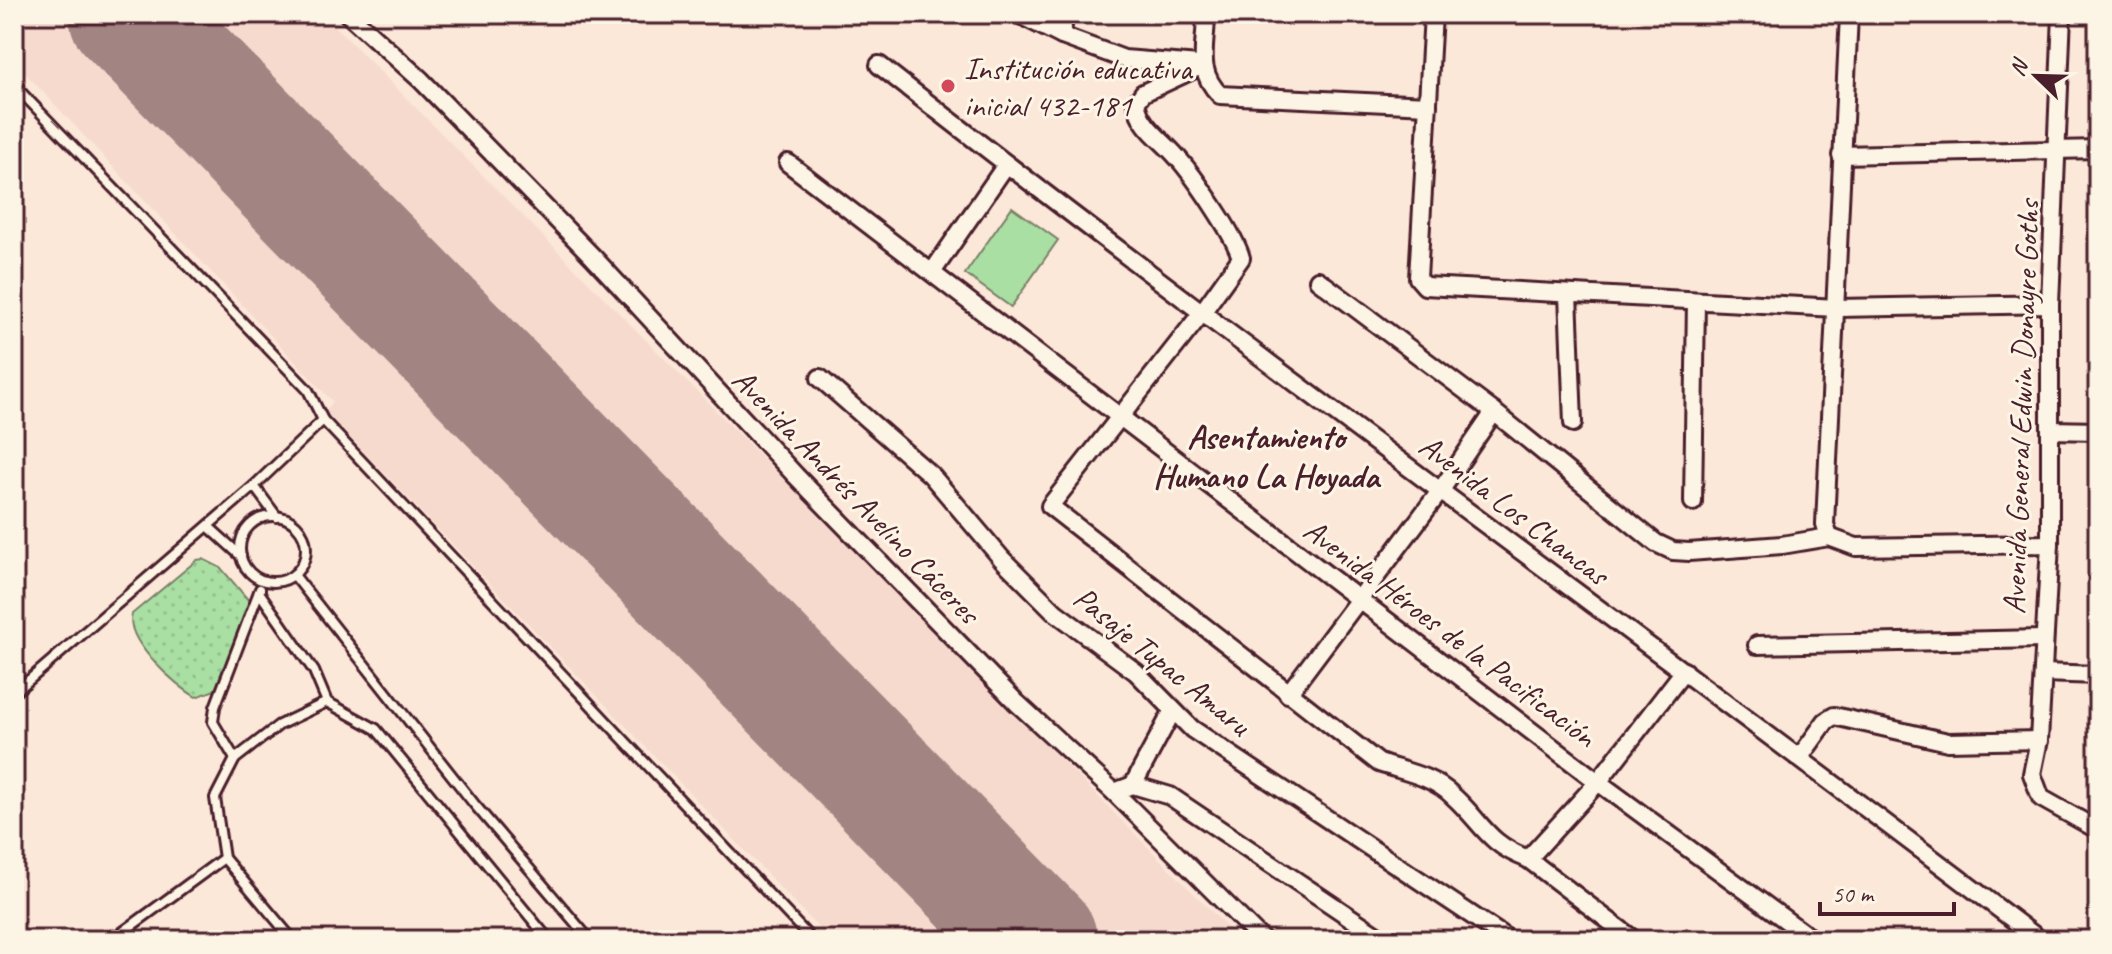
<svg xmlns="http://www.w3.org/2000/svg" width="2112" height="954" viewBox="0 0 2112 954" font-family="Caveat,sans-serif">
	<style>
		.built { fill: #f6dacd }
		.park { fill: url(#park-dots); stroke: #7a7f66; stroke-width: 2 }
		.garden { fill: #a9dfa2; stroke: #7a7f66; stroke-width: 2 }
		.lines { fill: none; stroke-linecap: round; stroke-linejoin: round }
		.runway { stroke: #a28482; stroke-width: 120 }
		.service-casing { stroke: #4a1f2b; stroke-width: 14 }
		.minor-casing { stroke: #4a1f2b; stroke-width: 22 }
		.service { stroke: #fcf5e5; stroke-width: 8 }
		.minor { stroke: #fcf5e5; stroke-width: 16 }
		.poi-dot { fill: #d1495b; stroke: #fcf5e5; stroke-width: 3 }
		.labels { text-anchor: middle; dominant-baseline: central; stroke-width: 6; stroke-linejoin: round; paint-order: stroke }
		.poi-label { font-size: 32px; fill: #4a1f2b; stroke: #fcf5e5; text-anchor: start }
		.street-label { font-size: 32px; fill: #4a1f2b; stroke: #fcf5e5 }
		.neighbourhood-label { font-size: 34px; font-weight: bold; fill: #4a1f2b; stroke: #fcf5e5 }
	</style>
	<defs>
		<pattern id="park-dots" width="8" height="8" patternUnits="userSpaceOnUse" patternTransform="scale(2)"><rect width="8" height="8" fill="#a9dfa2"/><path d="M2 2h.1M6 6h.1" fill="none" stroke="#93bf8c" stroke-width="1.8" stroke-linecap="round"/></pattern>
	</defs>
	<rect width="100%" height="100%" fill="#fbe8d9"/>
	<filter id="ink" filterUnits="userSpaceOnUse"><feTurbulence type="fractalNoise" baseFrequency=".0125" numOctaves="2"/><feDisplacementMap in="SourceGraphic" scale="16" xChannelSelector="R" yChannelSelector="G"/><feConvolveMatrix kernelMatrix="1 2 1 2 8 2 1 2 1" color-interpolation-filters="sRGB"/></filter>
	<g filter="url(#ink)">
		<!-- built -->
		<polygon class="built" points="14,14 323,14 1240,940 830,940 325,411 333,402 14,61"/>
		<!-- park -->
		<path class="park" d="M203,559L221,568L250,602L215,690L196,697C175,685 124,640 132,614L197,560Z"/>
		<!-- garden -->
		<polygon class="garden" points="1012,207 1058,240 1011,307 965,274"/>
		<g class="lines">
			<!-- runway -->
			<polyline class="runway" points="129,14 1037,940"/>
			<!-- service casing -->
			<g class="service-casing">
				<g id="service">
					<polyline points="14,85 308,390 323,420 812,940"/>
					<polyline points="254,486 277,517"/>
					<circle cx="273" cy="549" r="33"/>
					<polyline points="209,527 241,556"/>
					<polyline points="294,575 475,805 590,940"/>
					<polyline points="259,592 314,671 327,702 376,729 549,940"/>
					<polyline points="14,693 254,486 323,420"/>
					<polyline points="235,759 213,722 215,707 260,589"/>
					<polyline points="112,940 224,858"/>
					<polyline points="293,940 224,858 215,798 235,759 279,725 327,702"/>
				</g>
			</g>
			<!-- minor casing -->
			<g class="minor-casing">
				<g id="minor">
					<polyline points="348,14 421,80 593,257 796,476 1017,703 1114,792 1262,940"/>
					<polyline points="1018,14 1062,36 1124,59 1199,65"/>
					<path d="M1206,14C1206,47 1195,70 1220,95L1428,105"/>
					<polyline points="1433,14 1418,278 1425,286 1837,308 2050,304"/>
					<polyline points="2062,14 2050,304 2050,544 2039,740 2032,774 2041,798 2098,830"/>
					<polyline points="1062,36 1064,14"/>
					<path d="M879,65C1261,364 1655,646 2040,940"/>
					<path d="M1203,65L1143,93L1136,103C1141,128 1162,139 1177,157C1194,176 1235,235 1241,258L1201,314L1050,506L1379,763C1405,772 1433,776 1453,796C1483,823 1486,843 1528,859"/>
					<polyline points="1841,155 2098,149"/>
					<polyline points="788,163 1598,782 1813,940"/>
					<polyline points="933,271 1006,165"/>
					<polyline points="1318,280 1494,412 1656,543 1673,551 1689,552 1782,545 1829,537 1856,547 2050,544"/>
					<polyline points="1568,294 1573,423"/>
					<polyline points="820,378 931,475 1002,559 1055,612 1136,672 1192,729 1509,940"/>
					<polyline points="2050,430 2098,431"/>
					<polyline points="1693,502 1696,301"/>
					<polyline points="1829,537 1825,524 1849,14"/>
					<polyline points="1757,645 2042,639"/>
					<polyline points="2043,673 2098,675"/>
					<polyline points="1288,694 1441,490 1494,412"/>
					<polyline points="1800,757 1826,721 1834,716 1948,742 2039,740"/>
					<polyline points="1133,785 1172,712"/>
					<polyline points="1114,792 1133,785 1170,796 1384,940"/>
					<polyline points="1634,940 1528,859 1598,782 1684,671"/>
				</g>
			</g>
			<!-- service -->
			<use href="#service" class="service"/>
			<!-- minor -->
			<use href="#minor" class="minor"/>
		</g>
	</g>
	<!-- markers -->
	<circle class="poi-dot" cx="948" cy="86" r="8"/>
	<g class="labels">
		<!-- poi labels -->
		<g class="poi-label">
			<text x="964" y="68">Institución educativa<tspan x="964" dy="37">inicial 432-181</tspan></text>
		</g>
		<!-- street labels -->
		<g class="street-label">
			<text transform="translate(2021 407) rotate(-88)">Avenida General Edwin Donayre Goths</text>
			<text transform="translate(856 496) rotate(46)">Avenida Andrés Avelino Cáceres</text>
			<text transform="translate(1514 510) rotate(37)">Avenida Los Chancas</text>
			<text transform="translate(1450 633) rotate(37)">Avenida Héroes de la Pacificación</text>
			<text transform="translate(1162 661) rotate(39)">Pasaje Tupac Amaru</text>
		</g>
		<!-- neighbourhood labels -->
		<g class="neighbourhood-label">
			<text x="1266" y="436">Asentamiento<tspan x="1266" dy="39">Humano La Hoyada</tspan></text>
		</g>
	</g>
	<!-- margin -->
	<rect width="2112" height="954" fill="none" stroke="#fcf5e5" stroke-width="48"/>
	<rect x="24" y="24" width="2064" height="906" fill="none" stroke="#4a1f2b" stroke-width="3" filter="url(#ink)"/>
	<!-- north arrow -->
	<g transform="translate(2036 76) rotate(293)" stroke="#fcf5e5" stroke-width="6" paint-order="stroke">
	<path d="M0-6L14 30L0 20L-14 30Z" fill="#4a1f2b"/>
	<text y="-12" font-size="22" font-weight="bold" text-anchor="middle" fill="#4a1f2b">N</text>
	</g>
	<!-- scale -->
	<path d="M1820 902v12h134v-12" fill="none" stroke="#4a1f2b" stroke-width="4"/>
	<text x="1832" y="902" font-size="24" fill="#4a1f2b" stroke="#fcf5e5" stroke-width="6" paint-order="stroke">50 m</text>
</svg>
